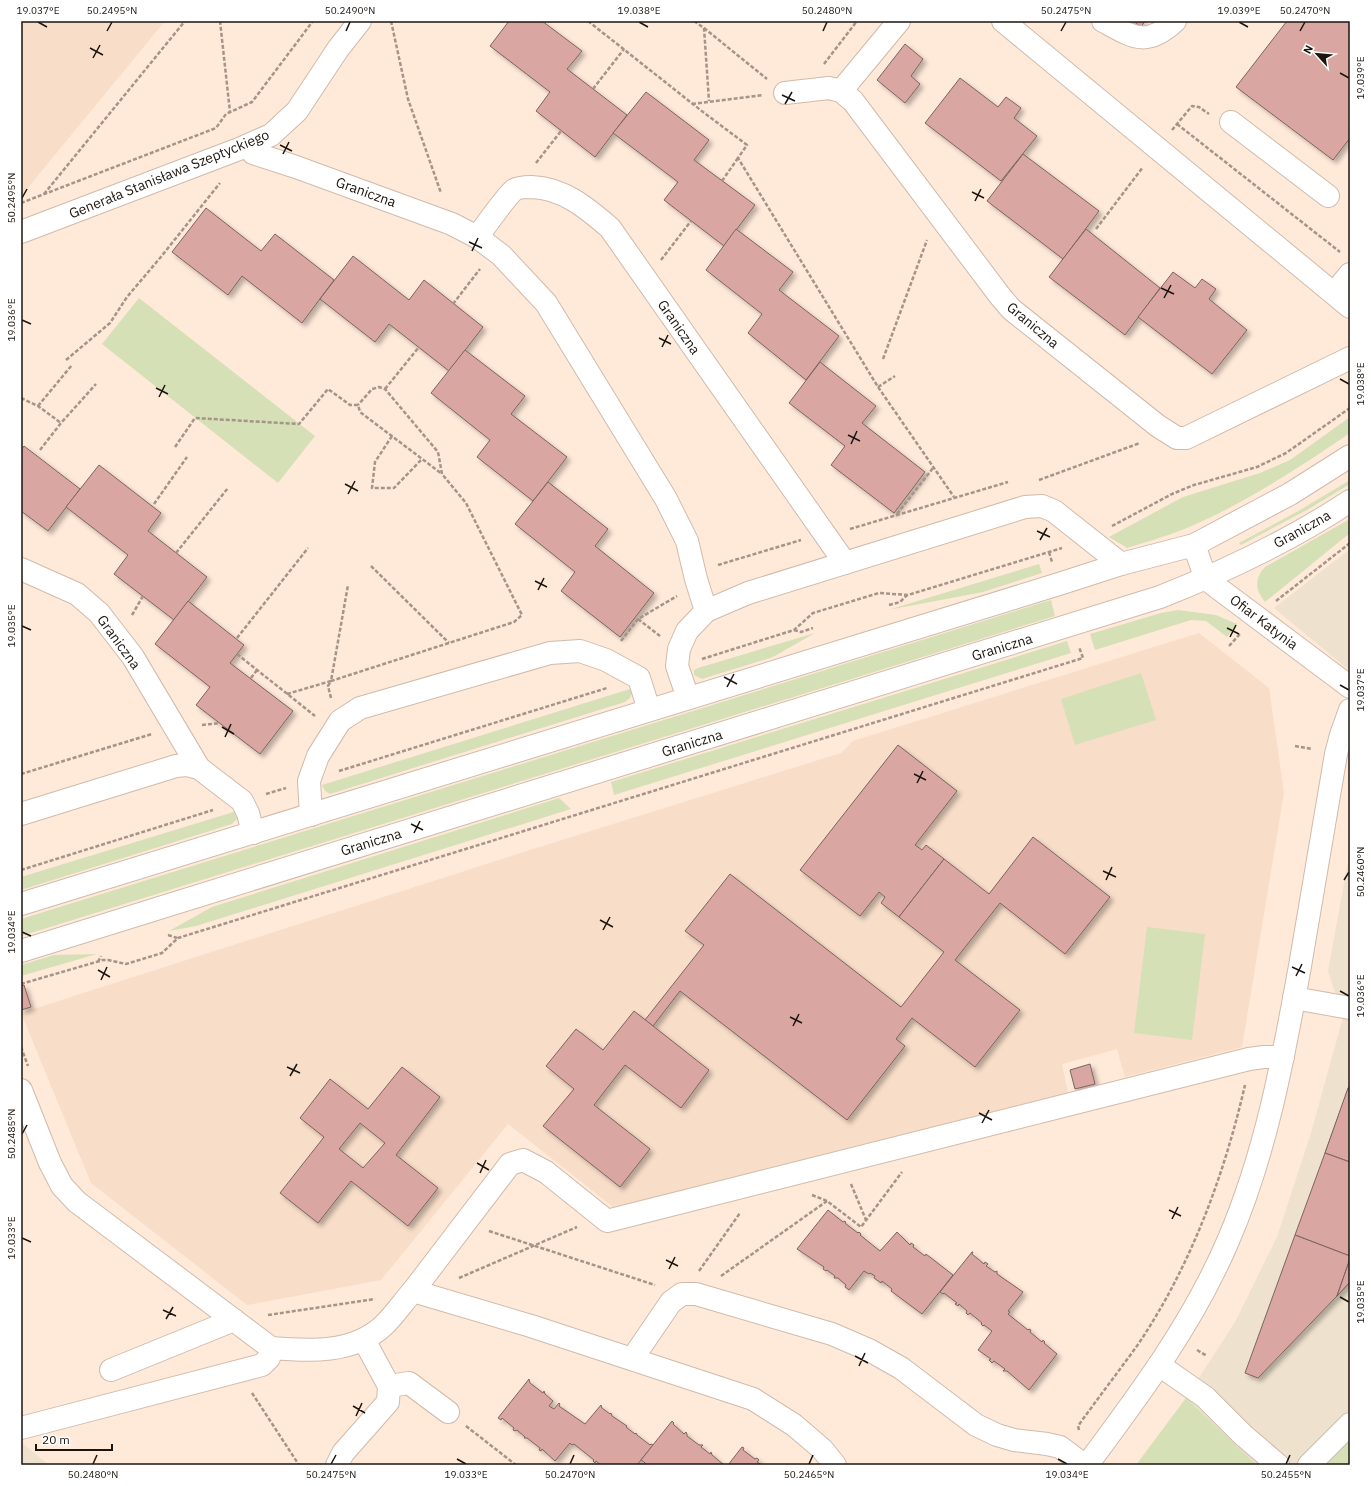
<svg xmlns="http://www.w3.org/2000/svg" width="1371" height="1486" viewBox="0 0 1371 1486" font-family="'IBM Plex Sans',sans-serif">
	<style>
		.commercial { fill: #eee2ce }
		.built { fill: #f8ddc8 }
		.green { fill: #d5e0b7 }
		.building { fill: #d9a6a1; stroke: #7c6461; fill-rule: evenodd; filter: url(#shadow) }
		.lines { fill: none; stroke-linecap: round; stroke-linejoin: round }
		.minor-casing { stroke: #d0bbab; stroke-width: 24 }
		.path { stroke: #a59488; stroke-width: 2.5; stroke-dasharray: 4 2; stroke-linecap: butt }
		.minor { stroke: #fff; stroke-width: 22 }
		.ticks { fill: none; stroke: #1c150f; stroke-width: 1.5 }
		.labels { text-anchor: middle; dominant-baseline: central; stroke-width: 3; stroke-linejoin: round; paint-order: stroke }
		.street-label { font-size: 14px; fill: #1c150f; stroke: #fff }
		.neatline { fill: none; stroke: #1c150f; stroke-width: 1.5 }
		.ticks-label { font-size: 10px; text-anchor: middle; fill: #1c150f }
	</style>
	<defs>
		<filter id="shadow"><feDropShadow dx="3.5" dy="3.5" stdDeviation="2" flood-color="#0004"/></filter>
	</defs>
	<rect width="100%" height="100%" fill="#ffe9d9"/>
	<!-- commercial -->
	<g class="commercial">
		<polygon points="1350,549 1350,671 1274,608"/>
		<polygon points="1350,851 1350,1414 1313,1452 1297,1465 1257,1465 1186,1398 1235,1322 1277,1237 1311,1133 1343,1017 1328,971"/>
		<polygon points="21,1442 49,1465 21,1465"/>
	</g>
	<!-- built -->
	<g class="built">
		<polygon points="21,21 165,21 21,196"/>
		<polygon points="1199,633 1269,688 1284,793 1242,1047 1125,1077 1117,1049 1062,1064 1068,1093 617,1210 508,1124 381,1280 247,1305 91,1183 21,1013 530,850 841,753 853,741"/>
	</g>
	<!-- green -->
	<g class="green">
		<polygon points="139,298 315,436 278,483 102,344"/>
		<path d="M1350,417V433C1297,469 1241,506 1182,530C1164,537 1145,542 1127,548L1109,537L1183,497L1260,473L1290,460Z"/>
		<polygon points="1350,480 1350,484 1307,510 1241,545 1239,543 1300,510"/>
		<path d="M1350,519V533L1265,602C1255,590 1254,579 1265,567Z"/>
		<polygon points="1039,564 1042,573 983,592 888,610"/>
		<polygon points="1051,600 1055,616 21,936 21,919"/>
		<polygon points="1178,610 1216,615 1237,624 1227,637 1206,621 1191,620 1095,650 1090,634 1161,613"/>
		<polygon points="815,633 773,657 702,679 694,675 694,670 698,668"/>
		<polygon points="1067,641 1071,653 614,795 611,782"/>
		<polygon points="1141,673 1156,720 1075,745 1061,699"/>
		<polygon points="630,689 632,693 630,698 625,702 330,794 325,791 322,785"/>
		<polygon points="559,798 571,809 196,926 169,931 212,907"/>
		<polygon points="237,811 239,817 232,824 21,890 21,877"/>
		<polygon points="1147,927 1205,934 1192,1040 1134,1033"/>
		<polygon points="97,954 21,976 21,965 54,955"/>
		<polygon points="1186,1398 1257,1465 1136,1465"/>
		<polygon points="1350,1440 1350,1465 1326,1465"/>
	</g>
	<!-- building -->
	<g class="building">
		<polygon points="509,21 542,21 582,51 567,69 627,115 595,157 536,111 550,92 490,46"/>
		<polygon points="1133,21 1145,21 1141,27"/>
		<polygon points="1287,21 1350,21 1350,138 1333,160 1236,87"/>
		<polygon points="905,44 923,59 911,76 920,84 905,103 877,80"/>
		<polygon points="960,78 998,107 1006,97 1021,108 1014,118 1037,136 1001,181 925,123"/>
		<polygon points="646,92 709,140 694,160 755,205 724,246 664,200 678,182 613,133"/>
		<polygon points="1023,154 1099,211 1063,259 987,201"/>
		<polygon points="206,208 261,251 275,234 334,280 302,323 242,276 228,295 172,252"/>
		<polygon points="736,229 793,272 779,290 839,336 806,380 748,333 762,314 706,270"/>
		<polygon points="1086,229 1160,288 1125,335 1049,277"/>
		<polygon points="353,256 409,300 424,280 483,327 449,371 389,324 375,342 320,299"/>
		<polygon points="1173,272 1195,288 1202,279 1216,289 1209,299 1247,330 1212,374 1138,317"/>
		<polygon points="465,350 525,396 511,414 567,457 533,501 477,457 490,440 431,393"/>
		<polygon points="820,362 876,406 862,423 925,472 894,513 831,465 845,446 789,403"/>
		<polygon points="24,446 80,489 48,531 21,511 21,450"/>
		<polygon points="99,465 161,513 148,531 207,577 174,620 114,574 128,555 66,507"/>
		<polygon points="548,482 608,529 595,546 654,593 620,637 561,591 575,572 515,524"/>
		<polygon points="188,601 244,645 230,663 293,711 260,754 196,705 210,687 155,644"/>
		<polygon points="898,745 957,791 915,845 922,850 926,845 944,859 899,917 881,903 885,897 879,892 860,916 800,870"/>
		<polygon points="1033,837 1110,897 1065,954 1000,903 955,960 1020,1010 975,1067 912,1018 896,1039 905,1046 847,1120 680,991 653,1026 645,1020 704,945 685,931 730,874 901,1007 944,952 899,917 944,859 989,894"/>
		<polygon points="24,985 31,1007 21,1010 21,986"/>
		<polygon points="634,1011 709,1070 681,1108 625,1065 594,1105 650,1149 620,1187 543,1126 574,1089 546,1066 576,1029 603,1050"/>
		<polygon points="1090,1064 1095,1084 1075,1089 1070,1070"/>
		<path d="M402,1067L440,1097L396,1155L438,1188L408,1226L351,1181L318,1223L280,1193L324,1137L300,1118L330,1079L368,1109ZM360,1123L385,1143L363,1168L339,1149Z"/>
		<polygon points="1350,1084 1350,1162 1325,1153"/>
		<polygon points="1348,1088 1350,1089 1350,1162 1325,1153"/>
		<polygon points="1325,1153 1350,1162 1350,1256 1295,1235"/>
		<polygon points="828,1210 843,1222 845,1221 846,1224 858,1233 859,1232 861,1234 860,1235 880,1251 897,1232 910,1245 911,1243 914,1245 913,1247 925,1256 926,1254 953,1275 922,1314 891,1291 892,1289 882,1281 881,1283 874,1278 875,1276 870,1273 869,1274 864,1271 849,1290 845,1287 846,1285 838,1278 834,1278 835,1276 827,1270 826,1271 823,1269 824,1267 797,1249"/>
		<polygon points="1295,1235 1350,1256 1350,1259 1337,1296 1258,1378 1245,1373"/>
		<polygon points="972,1252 973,1252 972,1254 984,1264 985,1262 988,1264 986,1266 995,1272 997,1271 997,1274 1023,1292 1008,1311 1010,1312 1008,1314 1028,1330 1029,1329 1031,1330 1030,1332 1042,1342 1043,1340 1045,1342 1044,1343 1057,1354 1029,1390 1007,1371 1003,1371 1005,1369 994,1361 992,1363 989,1360 991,1359 978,1350 992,1331 984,1325 983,1326 981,1324 982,1323 970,1313 968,1315 966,1313 967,1311 959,1304 958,1306 955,1304 957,1303 944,1293 943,1294 940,1292"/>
		<polygon points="1350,1259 1350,1282 1337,1296"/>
		<polygon points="1350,1259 1350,1282 1337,1296"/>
		<polygon points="529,1379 530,1383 543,1393 544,1391 545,1394 553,1401 549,1406 554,1409 559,1403 560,1404 559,1406 585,1424 601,1405 602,1408 610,1414 611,1413 612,1416 627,1426 626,1427 635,1434 636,1433 637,1435 650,1445 651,1444 653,1445 637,1465 601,1465 596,1461 595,1463 593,1461 594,1460 574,1444 572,1445 570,1443 555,1461 542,1449 541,1451 539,1450 540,1448 527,1438 524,1438 525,1437 517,1430 515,1431 513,1430 514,1428 502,1418 501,1420 498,1418"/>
		<polygon points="672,1421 674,1423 673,1424 684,1434 686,1432 687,1434 687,1436 699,1445 703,1445 701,1447 710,1454 711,1452 712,1455 724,1465 647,1465 644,1462 641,1460"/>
		<polygon points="742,1447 744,1448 743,1450 755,1459 757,1458 759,1460 757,1462 762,1465 728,1465"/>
	</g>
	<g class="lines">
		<!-- minor casing -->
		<g class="minor-casing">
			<g id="minor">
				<polyline points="1003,21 1350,307"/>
				<path d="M1103,21C1133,37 1146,48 1175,21"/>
				<polyline points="841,91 899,21"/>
				<polyline points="785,93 829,88 841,91 853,101 1000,296 1011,309 1158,426 1177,438 1186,438 1350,358"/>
				<polyline points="1231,122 1328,196"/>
				<polyline points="253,153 296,167 452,224 477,237 501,255 546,303 666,499 687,541 696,579 706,611"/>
				<polyline points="21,232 239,149 271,135 297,111 338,49 360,21"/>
				<path d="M477,237C485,227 506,196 514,190C518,187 527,187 532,187C563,188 587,208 610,228L845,563"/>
				<polyline points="1334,293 1350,274"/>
				<polyline points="1194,545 1206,579 1350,687"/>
				<polyline points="21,569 77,594 99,613 133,657 199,768"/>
				<polyline points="688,698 677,666 679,649 687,631 706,611 748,593 1025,507 1042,506 1054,511 1121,564"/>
				<polyline points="21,814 176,766 187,765 199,768 242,801 248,813 253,833"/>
				<polyline points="311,815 309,781 318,756 340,721 360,708 550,653 580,651 606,660 639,678 649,710"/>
				<polyline points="21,904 1059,584 1121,564 1194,545 1290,494 1350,456"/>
				<path d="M21,951L1160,597C1226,571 1291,540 1350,501"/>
				<polyline points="1294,998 1350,1008"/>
				<path d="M21,1090L50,1163L62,1186L77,1202L271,1348C308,1351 353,1354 383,1326C394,1316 403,1302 413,1291L531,1326L753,1399L794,1425L822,1449L835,1465"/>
				<polyline points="413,1291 510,1164 523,1160 546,1172 607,1221 1249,1059 1264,1057 1283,1057"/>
				<polyline points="632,1359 671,1302 682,1294 696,1294 832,1334 869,1350 901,1368 976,1425 997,1435 1014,1440 1047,1444 1060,1447 1084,1465"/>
				<polyline points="1159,1365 1205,1397 1243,1435 1278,1465"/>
				<polyline points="111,1370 234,1320"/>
				<polyline points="389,1386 409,1383 448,1412"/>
				<polyline points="21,1428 262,1365 269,1358 271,1348"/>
				<polyline points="337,1465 343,1453 388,1402 389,1386 364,1340"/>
				<path d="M1087,1465C1140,1394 1193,1323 1228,1241C1266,1153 1283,1060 1300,966C1312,895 1324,825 1336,754L1341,735L1350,710"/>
				<polyline points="1309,1465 1350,1424"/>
			</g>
		</g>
		<!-- path -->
		<g class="path">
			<polyline points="220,21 230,112"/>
			<polyline points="391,21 408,99 441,193"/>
			<polyline points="588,21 703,112 747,145 738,158 878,387 954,497"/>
			<polyline points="694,21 704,28 709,101"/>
			<polyline points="704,28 767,79"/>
			<polyline points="824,64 857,21"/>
			<polyline points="593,89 624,49"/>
			<polyline points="692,104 763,95"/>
			<polyline points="1177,124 1340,252"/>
			<polyline points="1172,130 1192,106 1199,107 1209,114"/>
			<polyline points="536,163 561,131"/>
			<polyline points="722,181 738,158"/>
			<polyline points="44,194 185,21"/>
			<polyline points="21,203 216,128 226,114 252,102 313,21"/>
			<polyline points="1096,229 1143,167"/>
			<polyline points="661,260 691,221"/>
			<polyline points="453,304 480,269"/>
			<polyline points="883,359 927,240"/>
			<polyline points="66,360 110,323 127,297 160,258 220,183"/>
			<polyline points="878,387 895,376"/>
			<polyline points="385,389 419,347"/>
			<polyline points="21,398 38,406 61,423"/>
			<polyline points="38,406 72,365"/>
			<polyline points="392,436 375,462 372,488 394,488 422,459"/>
			<polyline points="175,447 195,418 299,424 328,389 350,405 358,405 360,412 442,474"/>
			<polyline points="40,450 61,423 96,384"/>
			<polyline points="1039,480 1140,443"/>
			<polyline points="154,504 187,457"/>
			<polyline points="897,514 933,468"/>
			<polyline points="1112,526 1172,494 1194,485 1257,467 1286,453 1350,408"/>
			<polyline points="850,529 1008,482"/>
			<polyline points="1049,552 1052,562"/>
			<polyline points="176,553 228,488"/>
			<polyline points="718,565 801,540"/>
			<polyline points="371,566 449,643"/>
			<polyline points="1276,601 1350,543"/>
			<polyline points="889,605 900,602 907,595"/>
			<polyline points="132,615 143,596"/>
			<polyline points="638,619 660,636"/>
			<polyline points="794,630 801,632 813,628"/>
			<polyline points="237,638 308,548"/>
			<polyline points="621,641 638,619 677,596"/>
			<polyline points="1229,646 1240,634"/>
			<polyline points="237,654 315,716"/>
			<polyline points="702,659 794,630 813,613 879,593 908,595 1062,548"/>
			<polyline points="251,678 257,670"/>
			<polyline points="287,694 331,681 348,585"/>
			<polyline points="331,698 328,686 331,681 514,622 522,615 466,503 442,474 438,452 385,389 379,387 372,389 358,405"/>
			<polyline points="202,725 220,723"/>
			<polyline points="1295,746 1312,749"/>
			<polyline points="339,771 607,688"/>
			<polyline points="21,774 152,734"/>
			<polyline points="266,794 286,788"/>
			<polyline points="21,870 213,810"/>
			<polyline points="168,935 177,938"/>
			<polyline points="98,962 101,956"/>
			<polyline points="21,984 103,960 108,960 126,964 162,953 178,938 1083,658 1079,647"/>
			<polyline points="21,1047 28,1066"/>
			<polyline points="851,1184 866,1220"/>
			<polyline points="812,1195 827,1201 861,1227 902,1172"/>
			<polyline points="489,1231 655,1285"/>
			<polyline points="699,1271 740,1213"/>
			<polyline points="721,1276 827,1201"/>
			<polyline points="459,1278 577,1227"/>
			<polyline points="268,1315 375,1299"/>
			<polyline points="1197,1350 1207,1356"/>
			<polyline points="252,1393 299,1465"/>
			<polyline points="466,1426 516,1465"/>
			<path d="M1079,1430L1078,1426C1098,1398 1119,1371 1139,1343C1191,1265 1224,1176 1245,1085"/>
		</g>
		<!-- minor -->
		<use href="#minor" class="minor"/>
	</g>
	<!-- ticks -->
	<path class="ticks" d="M38,22L47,27M639,22L648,27M1239,22L1248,27M107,31L112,22M346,31L350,22M823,31L827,22M1061,31L1066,22M1300,31L1305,22M90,48L103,55M93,58L100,45M1340,73L1349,78M782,95L795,101M785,104L792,92M280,145L292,151M283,154L289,142M972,192L984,198M22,198L27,189M975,201L981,189M469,242L482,248M472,251L478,238M1161,288L1174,294M1164,298L1171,285M22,320L31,324M659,338L671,344M662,347L668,335M1340,379L1349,384M156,388L168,394M159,397L165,385M848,435L860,441M851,444L857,431M345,484L358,491M348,494L355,481M1037,531L1050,537M1040,540L1047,528M535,581L547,587M538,590L544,578M22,626L31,630M1227,628L1239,634M1230,637L1236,625M724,677L737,684M1340,685L1349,690M727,687L734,674M222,727L234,734M225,737L231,724M914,774L926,780M917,783L923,771M411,824L423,830M414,833L420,821M1103,871L1116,877M1106,880L1112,867M1344,880L1349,872M600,920L613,927M603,930L610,917M22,932L31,936M1292,967L1305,973M98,970L110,977M1296,976L1302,964M101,980L107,967M1340,991L1349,996M790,1017L802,1023M793,1026L799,1014M287,1067L300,1073M290,1076L297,1064M979,1113L992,1120M982,1123L989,1110M22,1134L27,1125M477,1163L489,1170M480,1173L486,1160M1169,1210L1181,1216M1172,1219L1178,1207M22,1238L31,1242M666,1260L678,1266M669,1269L675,1257M1340,1297L1349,1302M163,1310L176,1316M166,1319L173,1307M855,1356L868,1363M859,1366L865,1353M353,1406L365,1413M356,1416L362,1403M457,1459L466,1464M1058,1459L1067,1464M93,1464L97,1455M331,1464L336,1455M570,1464L574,1455M809,1464L813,1455M1286,1464L1290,1455"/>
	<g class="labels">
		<!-- street labels -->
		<g class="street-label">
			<text transform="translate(169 174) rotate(-22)">Generała Stanisława Szeptyckiego</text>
			<text transform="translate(366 192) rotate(20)">Graniczna</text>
			<text transform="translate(1033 325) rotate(40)">Graniczna</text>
			<text transform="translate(679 327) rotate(55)">Graniczna</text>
			<text transform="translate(1302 529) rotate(-29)">Graniczna</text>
			<text transform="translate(1264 622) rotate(37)">Ofiar Katynia</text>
			<text transform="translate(119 642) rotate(54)">Graniczna</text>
			<text transform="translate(1002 647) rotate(-17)">Graniczna</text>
			<text transform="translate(692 743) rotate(-17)">Graniczna</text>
			<text transform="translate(371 842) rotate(-17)">Graniczna</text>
		</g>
	</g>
	<!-- border -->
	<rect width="1371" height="1486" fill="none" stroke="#ffffff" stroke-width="44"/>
	<!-- north arrow -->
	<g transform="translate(1317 54) rotate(297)" stroke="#ffffff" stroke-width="3" paint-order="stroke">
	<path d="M0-3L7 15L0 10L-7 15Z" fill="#1c150f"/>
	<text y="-6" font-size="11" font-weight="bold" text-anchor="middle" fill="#1c150f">N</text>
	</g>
	<!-- scale -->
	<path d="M36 1444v6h76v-6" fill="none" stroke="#1c150f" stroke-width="2"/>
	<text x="42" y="1444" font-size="12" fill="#1c150f" stroke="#ffffff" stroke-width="3" paint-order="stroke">20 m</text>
	<rect x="22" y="22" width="1327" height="1442" class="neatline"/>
	<g class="ticks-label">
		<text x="38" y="14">19.037°E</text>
		<text x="112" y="14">50.2495°N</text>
		<text x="350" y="14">50.2490°N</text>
		<text x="639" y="14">19.038°E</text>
		<text x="827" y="14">50.2480°N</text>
		<text x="1066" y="14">50.2475°N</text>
		<text x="1239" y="14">19.039°E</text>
		<text x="1305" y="14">50.2470°N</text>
		<text transform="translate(1360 78) rotate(-90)" y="4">19.039°E</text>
		<text transform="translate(11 198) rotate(-90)" y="4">50.2495°N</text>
		<text transform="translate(11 320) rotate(-90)" y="4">19.036°E</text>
		<text transform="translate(1360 384) rotate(-90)" y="4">19.038°E</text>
		<text transform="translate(11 626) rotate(-90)" y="4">19.035°E</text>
		<text transform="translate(1360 690) rotate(-90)" y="4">19.037°E</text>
		<text transform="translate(1360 872) rotate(-90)" y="4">50.2460°N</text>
		<text transform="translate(11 932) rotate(-90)" y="4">19.034°E</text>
		<text transform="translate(1360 996) rotate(-90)" y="4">19.036°E</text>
		<text transform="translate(11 1134) rotate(-90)" y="4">50.2485°N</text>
		<text transform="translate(11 1238) rotate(-90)" y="4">19.033°E</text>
		<text transform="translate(1360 1302) rotate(-90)" y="4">19.035°E</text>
		<text x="93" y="1478">50.2480°N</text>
		<text x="331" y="1478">50.2475°N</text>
		<text x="466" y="1478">19.033°E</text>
		<text x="570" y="1478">50.2470°N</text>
		<text x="809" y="1478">50.2465°N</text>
		<text x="1067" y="1478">19.034°E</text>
		<text x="1286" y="1478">50.2455°N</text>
	</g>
</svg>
